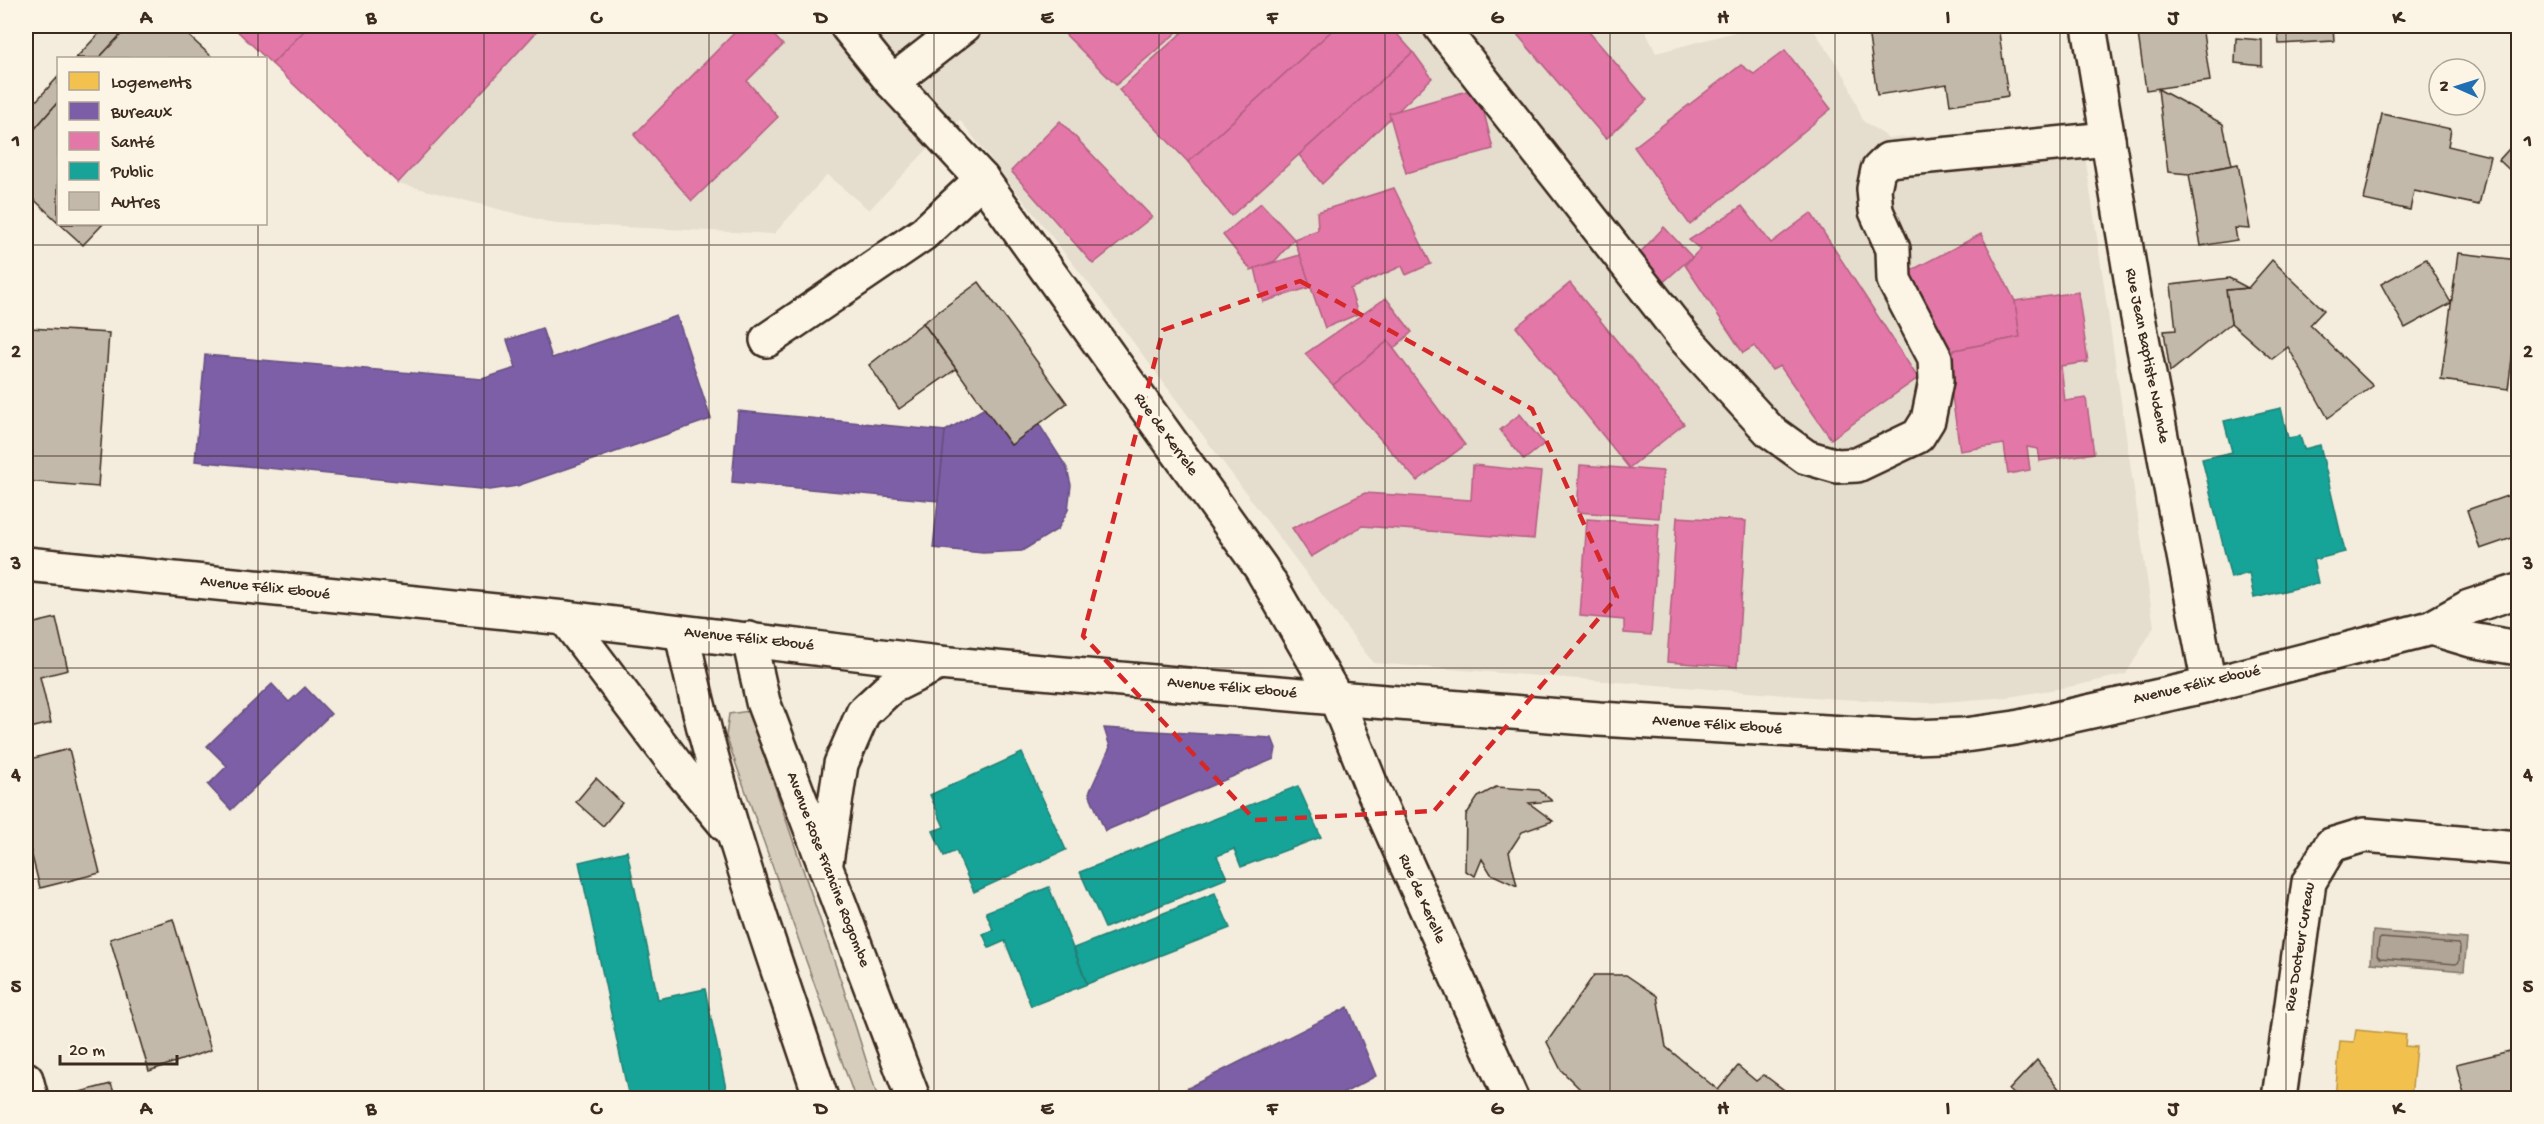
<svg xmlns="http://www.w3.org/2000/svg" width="2544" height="1124" viewBox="0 0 2544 1124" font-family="'Gochi Hand',sans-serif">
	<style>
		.built { fill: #e5ddce }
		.green { fill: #d6cdbd; stroke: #887c6e; stroke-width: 1.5 }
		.water { fill: #b0a596; stroke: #817466; stroke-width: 1.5 }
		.homes { fill: #f2c14e; stroke: #bb9440; stroke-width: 1.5 }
		.offices { fill: #7b5ea7; stroke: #684e7e; stroke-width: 1.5 }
		.health { fill: #e377a8; stroke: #b1607f; stroke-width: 1.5 }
		.public { fill: #17a398; stroke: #227f73; stroke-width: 1.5 }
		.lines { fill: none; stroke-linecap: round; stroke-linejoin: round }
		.shore { stroke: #6a5b4e; stroke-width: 1.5 }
		.building { fill: #c3b9aa; stroke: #3b2a1e; stroke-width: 1.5 }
		.minor-casing { stroke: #3b2a1e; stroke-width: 38 }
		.major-casing { stroke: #3b2a1e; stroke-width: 38 }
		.minor { stroke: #fcf5e5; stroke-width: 33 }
		.major { stroke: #fcf5e5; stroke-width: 33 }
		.marked { fill: none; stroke: #d62828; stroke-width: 4.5; stroke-dasharray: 12 8; stroke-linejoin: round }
		.grid { fill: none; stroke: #3b2a1e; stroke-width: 1.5; stroke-opacity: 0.55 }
		.labels { text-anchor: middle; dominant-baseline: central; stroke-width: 6; stroke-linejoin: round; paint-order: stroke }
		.street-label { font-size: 16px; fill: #3b2a1e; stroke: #fcf5e5 }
		.neatline { fill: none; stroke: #3b2a1e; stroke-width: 2 }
		.grid-label { font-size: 20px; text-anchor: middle; font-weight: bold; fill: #3b2a1e }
	</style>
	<rect width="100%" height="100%" fill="#f4eddd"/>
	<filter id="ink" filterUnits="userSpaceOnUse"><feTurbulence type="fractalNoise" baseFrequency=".0167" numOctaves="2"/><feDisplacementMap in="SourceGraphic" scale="12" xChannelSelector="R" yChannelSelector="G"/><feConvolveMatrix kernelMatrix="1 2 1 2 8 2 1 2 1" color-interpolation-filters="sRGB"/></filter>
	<g filter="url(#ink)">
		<!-- built -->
		<polygon class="built" points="232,26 1643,26 1656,53 1735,32 1749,26 1811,26 1846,78 1863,121 1889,138 2081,128 2154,627 2126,674 2074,686 2009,697 1930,703 1838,699 1373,663 1107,307 960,120 941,135 869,210 827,175 774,234 556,224 398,183"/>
		<!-- green -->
		<polygon class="green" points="749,711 844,990 878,1098 855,1098 726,736 729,714"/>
		<!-- water -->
		<polygon class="water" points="2373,931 2467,939 2464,971 2371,963"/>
		<!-- homes -->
		<polygon class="homes" points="2356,1030 2406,1035 2405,1046 2416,1047 2411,1098 2335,1098 2340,1041 2354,1042"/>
		<!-- offices -->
		<g class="offices">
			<polygon points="677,316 711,419 517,486 490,490 195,461 205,355 482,379 516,368 507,340 542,328 552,358"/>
			<polygon points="985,408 1011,445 1039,424 1067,468 1071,485 1068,510 1058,529 1022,551 983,553 933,548 945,431"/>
			<polygon points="738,411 945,431 938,501 732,482"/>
			<polygon points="272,684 289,702 305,687 331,714 231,810 208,785 227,766 207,746"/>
			<polygon points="1104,728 1272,738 1276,748 1274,759 1105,831 1089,793 1110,747"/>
			<polygon points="1348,1007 1376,1076 1335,1098 1171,1098 1174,1095"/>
		</g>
		<!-- health -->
		<g class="health">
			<polygon points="232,26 309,26 272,64"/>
			<polygon points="309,26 542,26 398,183 272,64"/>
			<polygon points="741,26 765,26 783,45 747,81 778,117 692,201 634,135"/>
			<polygon points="1057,26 1184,26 1116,85"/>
			<polygon points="1189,26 1337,26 1188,162 1119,90"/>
			<polygon points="1337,26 1390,26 1413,52 1231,216 1188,162"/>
			<polygon points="1510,26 1584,26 1647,100 1606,139"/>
			<polygon points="1785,50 1831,109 1690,225 1634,147 1741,65 1754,74"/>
			<polygon points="1413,52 1432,78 1322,184 1299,155"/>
			<polygon points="1478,88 1493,149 1406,173 1389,113"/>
			<polygon points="1060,121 1152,217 1093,264 1011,171"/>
			<polygon points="1394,188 1431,264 1406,275 1402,266 1350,289 1358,314 1325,328 1294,239 1318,230 1317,212"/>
			<polygon points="1261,203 1294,239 1275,261 1251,270 1223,235"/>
			<polygon points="1742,206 1771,243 1811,213 1918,378 1831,439 1780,366 1772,370 1754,346 1743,353 1685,265 1700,249 1689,240"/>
			<polygon points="1664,227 1692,257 1659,286 1634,259"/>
			<polygon points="1981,234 2015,301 2020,337 1955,350 1946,355 1904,274"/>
			<polygon points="1300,255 1311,287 1263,302 1255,268"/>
			<polygon points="1570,283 1684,424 1629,468 1516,327"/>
			<polygon points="2078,292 2088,362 2061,366 2065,401 2086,398 2094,453 2040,461 2038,449 2027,447 2030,470 2008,474 2004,444 1960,451 1946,355 1955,350 2020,337 2015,301"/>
			<polygon points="1386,298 1412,332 1394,348 1388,341 1333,385 1305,354"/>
			<polygon points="1388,341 1465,445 1417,481 1333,385"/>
			<polygon points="1520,414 1544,444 1524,460 1500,430"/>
			<polygon points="1473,465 1541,472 1534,539 1362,526 1311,557 1292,528 1365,493 1471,500"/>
			<polygon points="1580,465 1663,471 1659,518 1577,512"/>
			<polygon points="1677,517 1746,521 1737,667 1667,662"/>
			<polygon points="1587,519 1659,524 1651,635 1624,633 1624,620 1580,616"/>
		</g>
		<!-- public -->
		<g class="public">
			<polygon points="2281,408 2288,438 2300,436 2304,449 2320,445 2345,552 2313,560 2318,583 2254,598 2249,573 2231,578 2202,459 2232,452 2224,421"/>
			<polygon points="1022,753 1066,850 974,892 956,851 944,856 933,831 944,827 930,795"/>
			<polygon points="1298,786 1321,837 1241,867 1234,849 1217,856 1227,878 1105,928 1080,872"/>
			<polygon points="627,851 658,999 705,989 728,1098 629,1098 579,862"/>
			<polygon points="1049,887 1087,984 1031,1006 1005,941 989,948 983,934 993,930 986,912"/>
			<polygon points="1215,893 1230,928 1087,984 1074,948"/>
		</g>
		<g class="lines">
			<!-- shore -->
			<polygon class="shore" points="2381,938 2458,944 2460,947 2459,962 2456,964 2380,958 2377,955 2379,940"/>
		</g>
		<!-- building -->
		<g class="building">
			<polygon points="106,26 129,26 99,58 76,58"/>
			<polygon points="129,26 178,26 213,58 99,58"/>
			<polygon points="1899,26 1998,26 2008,96 1950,105 1947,84 1877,95 1868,30"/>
			<polygon points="2202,26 2210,81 2146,90 2138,34"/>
			<polygon points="2277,26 2333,26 2334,41 2279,44"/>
			<polygon points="2236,38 2262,40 2262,66 2235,63"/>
			<polygon points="58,77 58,102 26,139 26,112"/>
			<polygon points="2158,89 2223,124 2232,165 2189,174 2168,172"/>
			<polygon points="58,102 58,222 26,192 26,139"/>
			<polygon points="2382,114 2451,129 2448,146 2490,156 2479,205 2414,191 2410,210 2364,200"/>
			<polygon points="2518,139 2518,178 2499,160"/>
			<polygon points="2238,164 2250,229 2235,228 2237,240 2201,246 2189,174"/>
			<polygon points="60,224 103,224 83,245"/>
			<polygon points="2458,253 2518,260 2518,313 2508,389 2441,380"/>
			<polygon points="2426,259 2451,303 2405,328 2381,284"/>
			<polygon points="2272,260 2324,310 2310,325 2373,386 2328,418 2288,347 2272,359 2231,323 2226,290 2248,288"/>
			<polygon points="2229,278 2248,288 2226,290 2231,323 2170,372 2164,331 2176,330 2171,285"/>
			<polygon points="979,282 1067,403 1011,445 923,323"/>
			<polygon points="923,323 956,369 899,409 869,365"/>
			<polygon points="30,328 109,333 98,487 26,481 26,392"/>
			<polygon points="2518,492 2518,536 2480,549 2467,510"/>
			<polygon points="56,618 68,670 40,677 51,723 26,729 26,625"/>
			<polygon points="69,749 100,873 40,888 26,832 26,760"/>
			<polygon points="596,778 622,803 603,826 576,802"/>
			<polygon points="1496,787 1539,790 1552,801 1529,803 1553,821 1522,832 1509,852 1517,886 1491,874 1482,859 1475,876 1465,871 1466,815 1478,797"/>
			<polygon points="173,919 211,1050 149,1071 110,939"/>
			<polygon points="1594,975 1626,975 1657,996 1666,1047 1718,1090 1738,1066 1756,1081 1764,1075 1795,1098 1589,1098 1561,1070 1547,1042"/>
			<polygon points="2518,1049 2518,1096 2507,1098 2465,1098 2456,1064"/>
			<polygon points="2037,1060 2066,1098 2019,1098 2009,1090"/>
			<polygon points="111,1084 116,1098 78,1098 76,1093"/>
		</g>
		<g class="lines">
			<!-- minor casing -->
			<g class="minor-casing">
				<g id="minor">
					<polyline points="847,26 892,82 982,179 1261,568 1336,698 1371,785 1511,1098"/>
					<polyline points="1440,26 1683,336 1770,431 1806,457 1837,466 1857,465 1918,436 1928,420 1936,381 1935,358 1894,280 1893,249 1876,211 1874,189 1878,170 1888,160 2108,139"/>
					<polyline points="892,82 964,26"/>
					<polyline points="767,340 923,234 982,179"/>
					<polyline points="26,1079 31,1098"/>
					<polyline points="2279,1098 2309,882 2331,845 2364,835 2518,848"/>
				</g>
			</g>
			<!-- major casing -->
			<g class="major-casing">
				<g id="major">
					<polyline points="2089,26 2135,302 2209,685"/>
					<polyline points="26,564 565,618 939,663 1336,698 1599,719 1914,737 1965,735 2015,728 2209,685 2431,628 2469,607 2518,591"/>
					<polyline points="565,618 680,770 726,825"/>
					<polyline points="2431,628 2471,640 2518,648"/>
					<path d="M682,633C714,792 770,945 821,1098"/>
					<polyline points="749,639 763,702 913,1098"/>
					<polyline points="826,862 841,764 863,713 891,687 939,663"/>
				</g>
			</g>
			<!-- minor -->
			<use href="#minor" class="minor"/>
			<!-- major -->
			<use href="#major" class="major"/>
		</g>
	</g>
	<!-- marked area -->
	<path class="marked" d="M1300,281L1532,409L1617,597L1434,811L1255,820L1083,636L1163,330Z"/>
	<!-- grid -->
	<path class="grid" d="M258,26V58M484,26V1098M709,26V1098M934,26V1098M1159,26V1098M1385,26V1098M1610,26V1098M1835,26V1098M2060,26V1098M2286,26V1098M258,224V1098M26,245H2518M26,456H2518M26,668H2518M26,879H2518"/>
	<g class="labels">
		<!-- street labels -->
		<g class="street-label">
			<text transform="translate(2146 356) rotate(79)">Rue Jean Baptiste Ndende</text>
			<text transform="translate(1165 435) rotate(54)">Rue de Kerrele</text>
			<text transform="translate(265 589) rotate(6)">Avenue Félix Eboué</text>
			<text transform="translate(749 640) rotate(6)">Avenue Félix Eboué</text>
			<text transform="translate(2197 686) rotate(-13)">Avenue Félix Eboué</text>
			<text transform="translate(1232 689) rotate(5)">Avenue Félix Eboué</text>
			<text transform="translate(1717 726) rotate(4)">Avenue Félix Eboué</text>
			<text transform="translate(827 870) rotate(69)">Avenue Rose Francine Rogombe</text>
			<text transform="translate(1421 899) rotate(66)">Rue de Kerelle</text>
			<text transform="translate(2301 947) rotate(-81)">Rue Docteur Cureau</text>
		</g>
	</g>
	<!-- margin -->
	<rect width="2544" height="1124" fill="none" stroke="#fcf5e5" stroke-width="66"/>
	<!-- legend -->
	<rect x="57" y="57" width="210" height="168" fill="#fcf5e5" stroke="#afa495" stroke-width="1.5"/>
	<rect x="69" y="72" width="30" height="18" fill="#f2c14e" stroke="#afa495" stroke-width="1.5"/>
	<text x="111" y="87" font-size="18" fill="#3b2a1e">Logements</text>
	<rect x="69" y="102" width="30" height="18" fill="#7b5ea7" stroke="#afa495" stroke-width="1.5"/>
	<text x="111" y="117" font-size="18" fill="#3b2a1e">Bureaux</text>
	<rect x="69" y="132" width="30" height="18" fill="#e377a8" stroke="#afa495" stroke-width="1.5"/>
	<text x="111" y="147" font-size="18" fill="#3b2a1e">Santé</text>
	<rect x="69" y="162" width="30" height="18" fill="#17a398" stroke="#afa495" stroke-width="1.5"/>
	<text x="111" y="177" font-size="18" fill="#3b2a1e">Public</text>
	<rect x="69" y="192" width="30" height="18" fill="#c3b9aa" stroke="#afa495" stroke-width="1.5"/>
	<text x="111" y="207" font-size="18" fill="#3b2a1e">Autres</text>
	<!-- north arrow -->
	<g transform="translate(2457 87) rotate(273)"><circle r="28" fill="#fcf5e5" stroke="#afa495" stroke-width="1.5"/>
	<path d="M0-4.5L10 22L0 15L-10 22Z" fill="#1f6fb2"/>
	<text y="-9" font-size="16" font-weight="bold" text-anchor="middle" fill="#3b2a1e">N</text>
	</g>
	<!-- scale -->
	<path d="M60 1055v9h117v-9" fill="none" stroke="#3b2a1e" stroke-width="3"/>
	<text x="69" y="1055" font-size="18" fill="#3b2a1e" stroke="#fcf5e5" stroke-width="4.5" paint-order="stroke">20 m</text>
	<rect x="33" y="33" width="2478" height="1058" class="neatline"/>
	<g class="grid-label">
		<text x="146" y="23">A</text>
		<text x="371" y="23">B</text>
		<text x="596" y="23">C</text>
		<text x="821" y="23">D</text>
		<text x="1047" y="23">E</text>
		<text x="1272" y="23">F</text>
		<text x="1497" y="23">G</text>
		<text x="1723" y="23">H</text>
		<text x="1948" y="23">I</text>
		<text x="2173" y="23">J</text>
		<text x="2398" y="23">K</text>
		<text x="16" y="146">1</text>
		<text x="2528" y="146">1</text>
		<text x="16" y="357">2</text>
		<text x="2528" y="357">2</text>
		<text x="16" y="569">3</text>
		<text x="2528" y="569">3</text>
		<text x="16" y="780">4</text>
		<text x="2528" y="780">4</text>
		<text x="16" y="992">5</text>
		<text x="2528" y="992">5</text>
		<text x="146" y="1114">A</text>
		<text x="371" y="1114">B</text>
		<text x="596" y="1114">C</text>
		<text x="821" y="1114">D</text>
		<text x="1047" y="1114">E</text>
		<text x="1272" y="1114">F</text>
		<text x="1497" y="1114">G</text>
		<text x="1723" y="1114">H</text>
		<text x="1948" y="1114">I</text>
		<text x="2173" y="1114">J</text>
		<text x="2398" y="1114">K</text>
	</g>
</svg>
